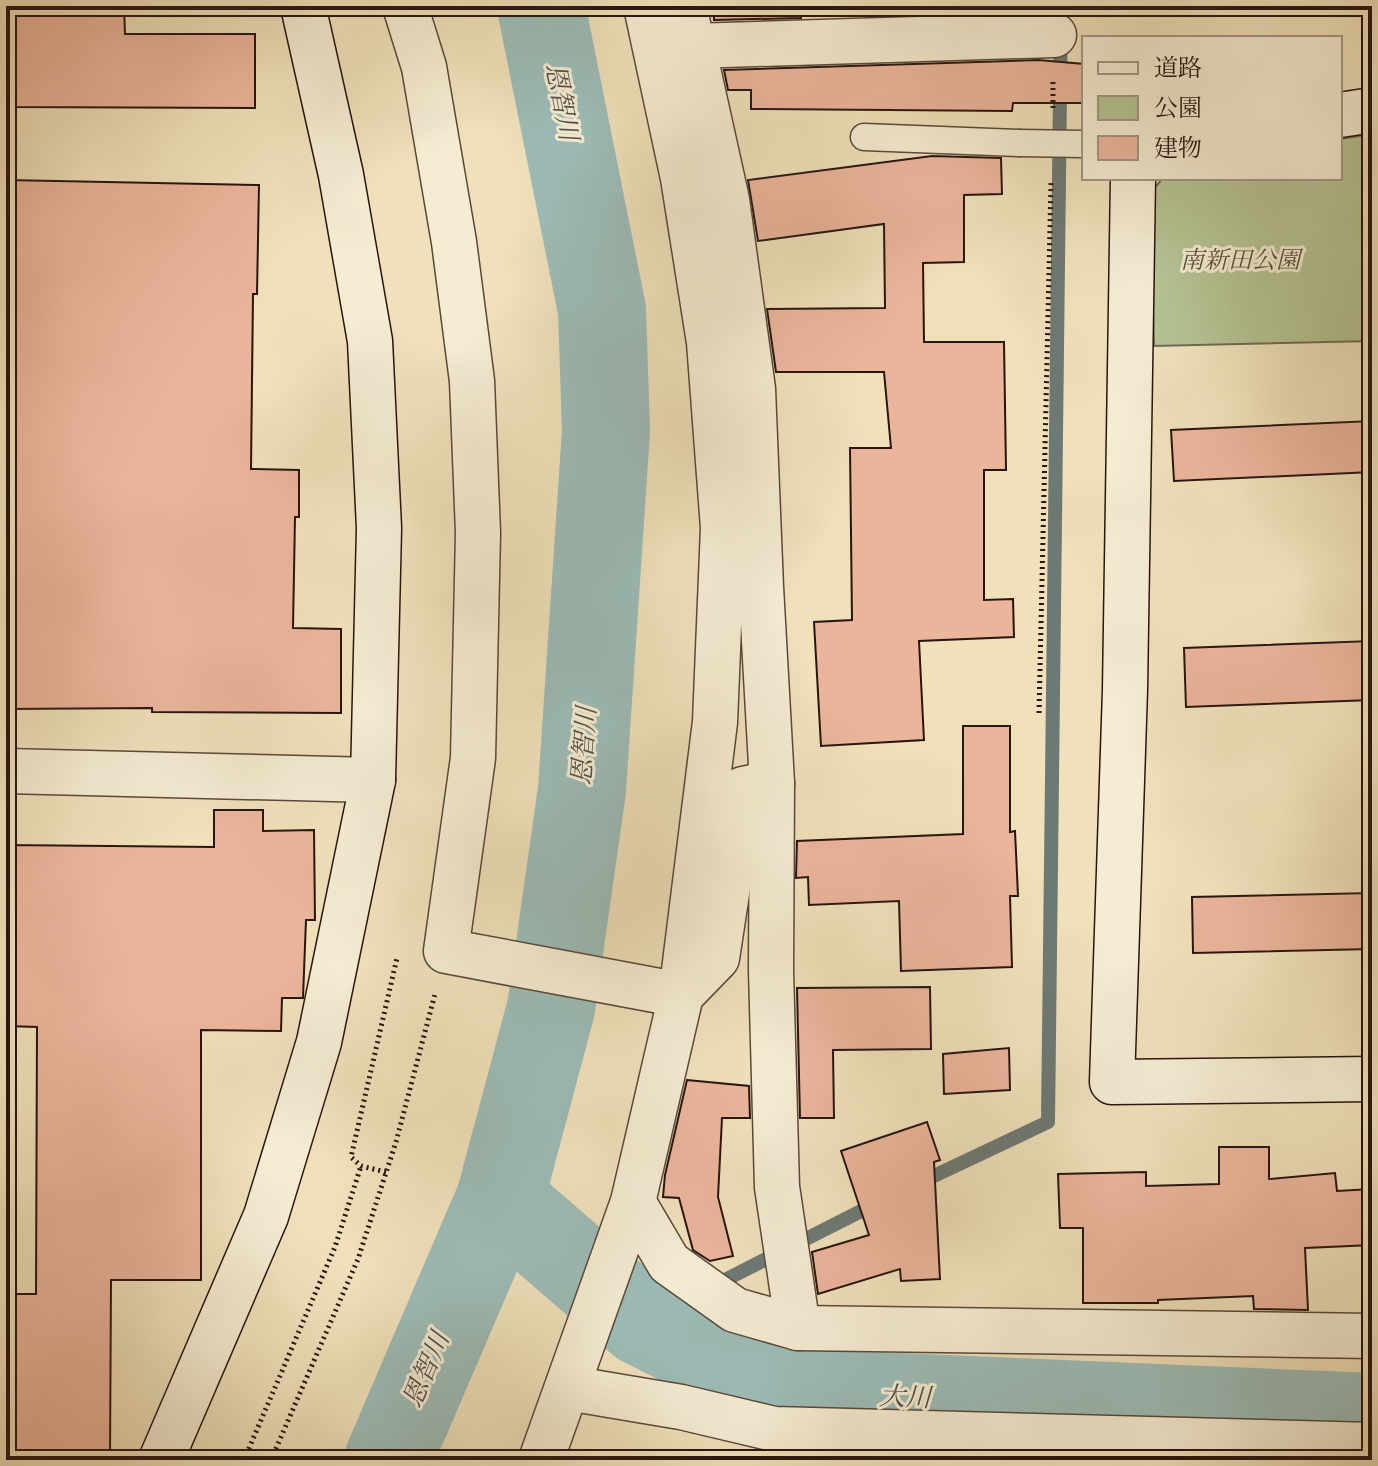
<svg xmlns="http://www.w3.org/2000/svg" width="1378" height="1466" viewBox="0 0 1378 1466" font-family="'IM FELL DW Pica','Noto Serif JP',serif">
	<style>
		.green { fill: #b5c393; stroke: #6e6c51; stroke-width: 2 }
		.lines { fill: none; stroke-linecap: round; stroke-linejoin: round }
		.stream { stroke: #6d7974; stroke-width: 14 }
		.river { stroke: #9cbcb7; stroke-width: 88 }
		.building { fill: #ebb59c; stroke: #27150f; stroke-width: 2 }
		.lane-casing { stroke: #59483a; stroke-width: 29 }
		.street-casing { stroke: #59483a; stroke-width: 47 }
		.secondary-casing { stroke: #27150f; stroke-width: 47 }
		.path { stroke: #27150f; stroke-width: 5; stroke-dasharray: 2 4; stroke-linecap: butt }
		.lane { stroke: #f5ecd3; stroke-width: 26 }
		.street { stroke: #f5ecd3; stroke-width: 44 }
		.secondary { stroke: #f5ecd3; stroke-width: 44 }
		.lane-bridge-casing { stroke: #59483a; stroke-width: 29; stroke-linecap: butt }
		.lane-bridge { stroke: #f5ecd3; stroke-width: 26 }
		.labels { text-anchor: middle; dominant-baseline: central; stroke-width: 6; stroke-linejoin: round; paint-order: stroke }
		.park-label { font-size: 24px; font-style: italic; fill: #59523d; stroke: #f5ecd3 }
		.water-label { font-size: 26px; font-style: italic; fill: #504f4a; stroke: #f5ecd3 }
	</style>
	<rect width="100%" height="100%" fill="#f0e1bb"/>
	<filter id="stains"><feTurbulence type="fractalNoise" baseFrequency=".0025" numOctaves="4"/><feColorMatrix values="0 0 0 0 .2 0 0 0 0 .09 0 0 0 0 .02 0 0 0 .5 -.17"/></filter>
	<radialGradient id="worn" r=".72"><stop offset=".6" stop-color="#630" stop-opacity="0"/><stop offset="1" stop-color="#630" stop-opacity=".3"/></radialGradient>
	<!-- green -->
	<polygon class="green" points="1372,134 1372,341 1154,346 1150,193 1163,178 1340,178 1340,139"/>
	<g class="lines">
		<!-- stream -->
		<g class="stream">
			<polyline points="917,1184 1048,1122 1061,6"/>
			<polyline points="642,1322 877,1203"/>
		</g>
		<!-- river -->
		<g class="river">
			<polyline points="500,1199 642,1322 781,1392 1372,1417"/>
			<polyline points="388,1460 500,1199 551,1008 582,790 606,431 602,310 541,6"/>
		</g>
	</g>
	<!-- building -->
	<g class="building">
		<polygon points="6,6 124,6 125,34 255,34 255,108 6,107"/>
		<polygon points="714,6 800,6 801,18 714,20"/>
		<polygon points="1038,60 1084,64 1084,103 1013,103 1012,111 751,109 751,90 728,90 724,70"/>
		<polygon points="932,156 1001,158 1002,194 964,195 964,262 923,263 924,342 1004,342 1006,470 984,470 984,600 1013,599 1014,637 919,641 924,740 821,746 814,622 852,620 850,448 891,448 884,372 776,372 767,309 885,308 884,224 758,241 748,180"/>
		<polygon points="6,180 259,185 257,294 253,294 251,469 299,470 299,517 295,517 293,628 341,629 341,713 152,712 152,708 6,709"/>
		<polygon points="1372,421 1372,472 1174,481 1171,430"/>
		<polygon points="1372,641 1372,700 1186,707 1184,648"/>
		<polygon points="963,726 1010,726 1010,832 1015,831 1018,896 1010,896 1012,967 901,971 899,901 809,905 808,877 796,878 797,841 963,834"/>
		<polygon points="214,810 263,810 263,831 314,830 315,920 306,920 303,998 282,998 281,1031 201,1030 201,1280 111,1280 110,1460 6,1460 6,1294 36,1294 37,1027 6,1026 6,845 214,847"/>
		<polygon points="1372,893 1372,949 1193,953 1192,897"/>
		<polygon points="930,987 931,1049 833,1050 834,1118 800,1118 797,988"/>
		<polygon points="1009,1048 1010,1090 944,1094 943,1054"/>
		<polygon points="687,1080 749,1086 750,1118 722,1118 718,1197 733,1256 710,1261 693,1250 679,1198 663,1197 665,1175"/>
		<polygon points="927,1122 940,1160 934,1162 940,1279 901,1281 900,1269 818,1294 812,1252 869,1235 841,1151"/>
		<polygon points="1219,1147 1269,1147 1269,1179 1335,1173 1337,1191 1372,1189 1372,1245 1305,1248 1308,1310 1254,1309 1253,1296 1158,1300 1158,1303 1083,1303 1083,1228 1060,1228 1058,1174 1146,1172 1146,1186 1219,1184"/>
	</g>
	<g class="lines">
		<!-- lane casing -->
		<g class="lane-casing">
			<polyline id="lane" points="864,137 1019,143"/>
		</g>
		<!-- street casing -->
		<g class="street-casing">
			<g id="street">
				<polyline points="405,6 424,67 454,242 472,381 478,533 473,758 446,951 681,995 715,722 723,528 709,342 683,178 646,6"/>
				<polyline points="692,46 1054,35"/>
				<polyline points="6,771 373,780"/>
				<polyline points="772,783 771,970 777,1187 798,1328"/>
				<polyline points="633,1202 669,1263 735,1310 798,1328 1372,1336"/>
				<polyline points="568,1388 681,1407 774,1429 1372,1445"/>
				<polyline points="541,1460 633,1202 681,995 717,958 743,789 772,783 761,587 753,389 727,200 684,6"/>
			</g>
		</g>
		<!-- secondary casing -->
		<g class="secondary-casing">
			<g id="secondary">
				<polyline points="1340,115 1372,110"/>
				<polyline points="1133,178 1125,690 1112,1082 1372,1079"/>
				<polyline points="161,1460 266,1216 319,1042 373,780 379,528 370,341 341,175 303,6"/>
			</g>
		</g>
		<!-- path -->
		<g class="path">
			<polyline points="1053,108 1053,82"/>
			<polyline points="1039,713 1051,182"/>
			<polyline points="386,1172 361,1166 351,1157 397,958"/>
			<polyline points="244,1460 335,1247 361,1166"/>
			<polyline points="271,1460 358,1259 396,1142 435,994"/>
		</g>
		<!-- lane -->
		<use href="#lane" class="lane"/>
		<!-- street -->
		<use href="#street" class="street"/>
		<!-- secondary -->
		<use href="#secondary" class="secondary"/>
		<!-- lane-bridge casing -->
		<g class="lane-bridge-casing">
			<polyline id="lane-bridge" points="1019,143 1084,144"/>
		</g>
		<!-- lane-bridge -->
		<use href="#lane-bridge" class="lane-bridge"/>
	</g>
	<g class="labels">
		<!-- park labels -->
		<g class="park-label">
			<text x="1240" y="261">南新田公園</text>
		</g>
		<!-- water labels -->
		<g class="water-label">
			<text transform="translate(561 102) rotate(79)">恩智川</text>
			<text transform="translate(585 746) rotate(-86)">恩智川</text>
			<text transform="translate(427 1370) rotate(-67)">恩智川</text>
			<text transform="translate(905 1398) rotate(2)">大川</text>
		</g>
	</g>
	<!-- margin -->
	<rect width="1378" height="1466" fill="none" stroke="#f0e1bb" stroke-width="32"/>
	<rect x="8" y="8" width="1362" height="1450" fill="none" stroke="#27150f" stroke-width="4"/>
	<rect x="16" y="16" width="1346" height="1434" fill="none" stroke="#27150f" stroke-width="2"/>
	<!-- legend -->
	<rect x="1082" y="36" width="260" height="144" fill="#f5ecd3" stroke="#a39685" stroke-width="2"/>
	<rect x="1098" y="62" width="40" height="12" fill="#f5ecd3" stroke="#a39685" stroke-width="2"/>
	<text x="1154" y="76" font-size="24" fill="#27150f">道路</text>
	<rect x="1098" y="96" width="40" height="24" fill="#b5c393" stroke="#a39685" stroke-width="2"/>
	<text x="1154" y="116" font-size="24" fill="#27150f">公園</text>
	<rect x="1098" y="136" width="40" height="24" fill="#ebb59c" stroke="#a39685" stroke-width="2"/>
	<text x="1154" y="156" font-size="24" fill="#27150f">建物</text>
	<rect width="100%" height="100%" filter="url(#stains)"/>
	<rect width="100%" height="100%" fill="url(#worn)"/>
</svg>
